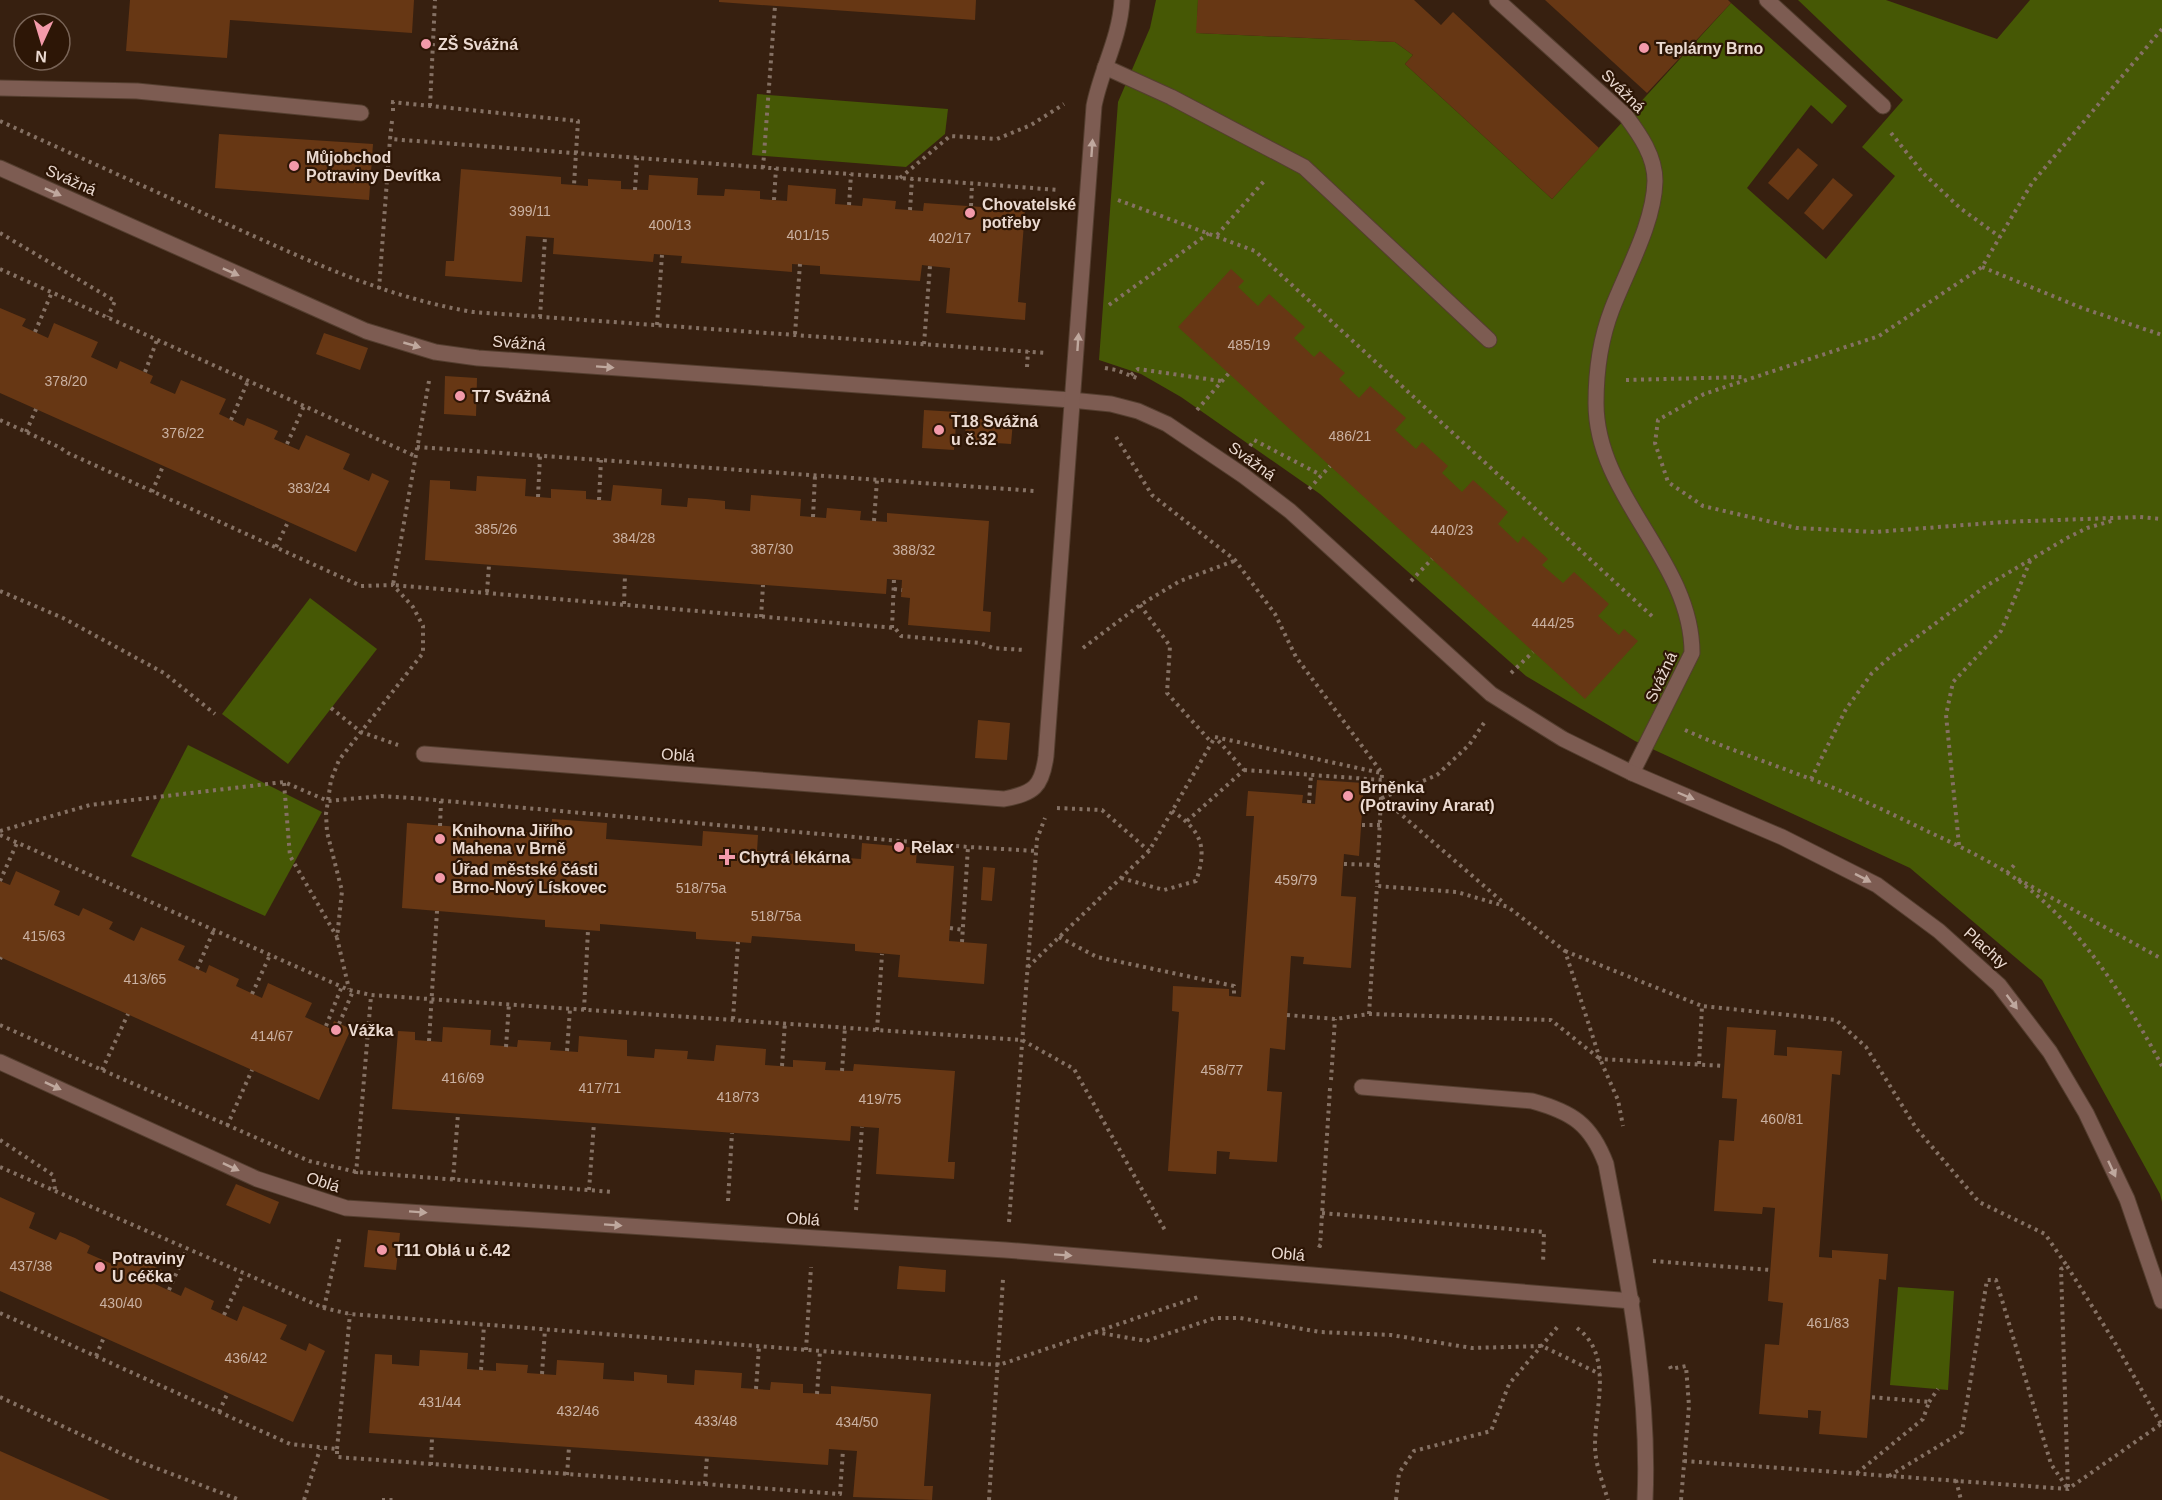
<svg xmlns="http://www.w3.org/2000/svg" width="2162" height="1500" viewBox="0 0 2162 1500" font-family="Helvetica,sans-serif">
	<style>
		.green { fill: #465805 }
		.building { fill: #673714 }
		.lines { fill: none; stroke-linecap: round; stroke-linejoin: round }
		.minor-casing { stroke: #543e2f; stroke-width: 17 }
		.path { stroke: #857164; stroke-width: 4; stroke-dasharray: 3 4.5; stroke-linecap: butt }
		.minor { stroke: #7d5c52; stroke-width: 15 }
		.oneway { fill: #bfa89e }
		.poi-dot { fill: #f39aaa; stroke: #2d1606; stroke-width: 2 }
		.labels { text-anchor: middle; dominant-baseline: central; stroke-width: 4.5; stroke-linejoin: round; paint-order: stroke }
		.number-label { font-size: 14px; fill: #cab1a2 }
		.poi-label { font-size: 16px; font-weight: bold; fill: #ebdad1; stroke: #2d1606; text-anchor: start }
		.street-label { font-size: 16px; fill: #ebdad1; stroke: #2d1606 }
	</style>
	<rect width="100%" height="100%" fill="#372010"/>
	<!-- green -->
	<g class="green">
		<polygon points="1156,0 1198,0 1197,33 1395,42 1413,55 1405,64 1552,199 1731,3 1847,106 1832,124 1811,105 1747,188 1826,259 1895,176 1862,147 1903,100 1798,0 1886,0 1997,39 2030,0 2162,0 2162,1202 2160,1194 2042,980 1910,868 1635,741 1526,676 1320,494 1181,397 1141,374 1099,360 1118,102 1150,28"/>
		<polygon points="757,94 948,109 945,134 906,167 752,155"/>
		<polygon points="310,598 377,649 288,764 222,714"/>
		<polygon points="188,745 322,812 265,916 131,856"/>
		<polygon points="1898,1287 1954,1291 1948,1390 1890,1385"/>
	</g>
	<!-- building -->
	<g class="building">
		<polygon points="130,0 414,0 412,33 230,20 227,58 126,51"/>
		<polygon points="719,0 976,0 975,20 719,2"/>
		<polygon points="1198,0 1414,0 1441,25 1453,12 1599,148 1552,199 1405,64 1413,55 1395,42 1196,33"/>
		<polygon points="1545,0 1728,0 1731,3 1647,93"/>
		<polygon points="219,134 373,144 369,200 215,188"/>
		<polygon points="1798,148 1818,165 1788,200 1768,183"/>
		<polygon points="461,169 561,177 561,184 588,186 588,179 621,181 621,189 648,190 649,175 698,178 697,195 724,196 725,189 760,191 760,199 787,201 788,185 836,189 835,204 862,206 863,198 896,201 895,209 923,211 924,203 1025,210 1018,302 1026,303 1025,320 946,313 950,268 930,266 922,265 920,281 820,274 820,266 792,264 792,272 681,263 682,256 654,254 653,262 553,254 554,238 526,236 522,282 445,276 446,261 454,261"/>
		<polygon points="1833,178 1853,195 1823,230 1804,213"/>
		<polygon points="1231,269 1244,281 1238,287 1258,306 1269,294 1305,327 1294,338 1314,357 1320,351 1345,373 1339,379 1359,398 1370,386 1406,418 1395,430 1416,449 1422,442 1448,466 1442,473 1462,492 1473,480 1508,512 1498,524 1518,543 1523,536 1548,559 1542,565 1563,583 1574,572 1609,604 1598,616 1619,635 1624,629 1638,641 1585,699 1178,327"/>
		<polygon points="0,308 26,319 22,326 48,338 54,323 98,342 91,357 117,369 120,361 153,376 150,383 175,394 181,380 226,399 219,414 244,426 247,418 262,424 278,431 274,439 299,450 306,435 350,454 343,469 369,481 372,473 389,481 356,552 0,393"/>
		<polygon points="324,333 368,348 360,370 316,354"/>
		<polygon points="445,376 477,378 476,416 444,414"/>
		<polygon points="924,410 957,412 954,450 922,448"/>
		<polygon points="966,418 1013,421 1011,444 965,441"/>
		<polygon points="477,476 526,479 525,496 551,498 551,489 586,491 586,499 611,501 613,485 662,489 661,505 687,507 688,498 706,499 725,501 725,509 750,511 751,495 801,499 800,516 826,518 827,508 861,511 860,520 887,522 887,513 989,521 983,611 991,612 990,632 908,625 910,598 901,597 902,580 887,579 886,594 425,560 430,480 450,481 450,489 476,491"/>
		<polygon points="978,720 1010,723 1007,760 975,758"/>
		<polygon points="1317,780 1364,783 1359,856 1344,854 1341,896 1356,897 1351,968 1303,964 1304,957 1291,956 1285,1050 1270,1048 1267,1091 1282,1092 1277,1162 1229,1159 1230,1152 1217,1151 1216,1174 1168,1171 1179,1012 1172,1011 1173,986 1229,989 1229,996 1241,997 1254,816 1246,816 1248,791 1303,795 1302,803 1315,804"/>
		<polygon points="552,819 607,823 606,839 702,846 703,831 758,835 757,851 861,859 862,843 917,848 916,863 954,866 949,941 987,944 984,984 898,977 900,955 855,951 855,944 752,936 751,943 738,942 696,939 696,932 600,924 600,931 545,927 545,920 402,908 407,823 551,834"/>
		<polygon points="983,867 995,868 992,901 981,900"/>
		<polygon points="16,871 60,891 54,905 79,916 83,908 113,922 109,929 134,941 141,927 185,946 178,960 206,973 209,965 239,979 236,986 262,998 268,983 312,1003 305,1017 331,1029 334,1021 351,1029 319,1100 0,957 0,881 10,885"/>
		<polygon points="443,1027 491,1030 490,1045 517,1047 518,1040 551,1042 550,1050 578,1052 579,1036 627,1040 627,1056 654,1058 655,1049 671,1050 688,1051 687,1059 714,1061 716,1045 766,1049 765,1065 793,1067 793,1060 826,1062 825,1070 853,1071 854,1064 955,1071 948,1162 955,1162 954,1179 876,1174 879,1128 851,1126 850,1141 392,1109 398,1031 415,1032 415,1040 442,1042"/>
		<polygon points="1727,1027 1776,1030 1774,1055 1787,1056 1787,1047 1842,1051 1840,1075 1832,1074 1819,1257 1832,1258 1832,1250 1888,1254 1886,1280 1879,1279 1867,1438 1819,1434 1821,1411 1808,1410 1808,1418 1759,1414 1765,1344 1779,1345 1783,1303 1768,1301 1775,1208 1763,1207 1762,1214 1714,1211 1719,1140 1734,1141 1737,1099 1722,1098"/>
		<polygon points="236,1184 279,1202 270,1224 226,1205"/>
		<polygon points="0,1197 35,1213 29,1228 56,1240 60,1232 75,1238 90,1246 87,1253 112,1264 118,1250 162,1270 155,1284 181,1296 185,1287 214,1301 211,1309 237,1321 243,1306 287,1325 280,1339 306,1351 309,1343 325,1351 293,1422 0,1291"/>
		<polygon points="368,1230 400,1233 396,1270 364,1267"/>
		<polygon points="899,1266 946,1270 945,1292 897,1289"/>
		<polygon points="420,1350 468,1353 467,1369 496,1371 496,1363 528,1365 527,1373 556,1375 557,1360 604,1363 603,1379 634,1381 634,1372 667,1375 667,1383 694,1385 695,1370 742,1373 741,1388 770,1390 771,1382 803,1384 803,1393 831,1394 831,1386 931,1394 924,1486 933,1486 932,1500 853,1497 857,1451 829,1449 828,1465 369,1433 375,1354 392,1355 392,1364 419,1366"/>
		<polygon points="0,1451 110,1500 0,1500"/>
	</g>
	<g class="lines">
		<!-- minor casing -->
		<g class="minor-casing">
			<g id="minor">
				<path d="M1497,0L1626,116C1640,135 1655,156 1655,181C1654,223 1627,270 1612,309C1600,340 1596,370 1596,403C1596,497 1692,560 1692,653L1632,773"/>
				<polyline points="1767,0 1883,106"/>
				<polyline points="1105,67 1171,97 1304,167 1489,340"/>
				<polyline points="0,88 137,91 361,113"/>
				<polyline points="0,168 366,331 435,352 478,358 1071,400 1111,404 1138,411 1167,424 1244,476 1290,511 1491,694 1563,739 1632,773 1782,837 1877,885 1939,931 1999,985 2050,1052 2086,1113 2127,1199 2162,1301"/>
				<path d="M424,754L1004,799C1034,793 1042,787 1046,756L1094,106C1101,70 1120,38 1122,0"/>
				<polyline points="0,1062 257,1179 346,1208 1005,1250 1632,1301"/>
				<path d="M1362,1087L1532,1101C1572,1112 1591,1124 1606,1164C1627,1276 1650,1386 1645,1500"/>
			</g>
		</g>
		<!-- path -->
		<g class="path">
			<polyline points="2162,29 2032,183 1982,267 1879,336 1704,394 1658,420 1655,443 1668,482 1703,506 1797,528 1875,532 2003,522 2140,517 2162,519"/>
			<polyline points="391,102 578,121 574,185"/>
			<polyline points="430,106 435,0"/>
			<polyline points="393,111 393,102"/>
			<path d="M0,121C76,156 153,190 229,225C310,261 384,297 473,312L1047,353"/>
			<polyline points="392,121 390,139 1058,190"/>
			<polyline points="1891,133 1923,173 1960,208 2000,237"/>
			<polyline points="763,168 775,6"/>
			<polyline points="900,178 950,136 997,139 1031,125 1064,104"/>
			<polyline points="635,190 637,158"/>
			<polyline points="774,200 776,168"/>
			<polyline points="1118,200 1255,251 1654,618"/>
			<polyline points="849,205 851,174"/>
			<polyline points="971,206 972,184"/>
			<polyline points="910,210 912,179"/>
			<polyline points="0,233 115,301 108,317"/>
			<polyline points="1217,235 1265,180"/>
			<polyline points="1982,267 2082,308 2162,335"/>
			<polyline points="0,269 415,456"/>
			<polyline points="379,289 390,139"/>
			<polyline points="1109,305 1209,233"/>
			<polyline points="540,317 545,237"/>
			<polyline points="657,325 662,255"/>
			<polyline points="35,332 52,292"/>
			<polyline points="795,334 800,264"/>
			<polyline points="924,344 930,266"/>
			<polyline points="1027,367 1028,351"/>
			<polyline points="1105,368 1116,370 1137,378"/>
			<polyline points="145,372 157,340"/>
			<polyline points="1131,375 1138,369 1221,381"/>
			<polyline points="1626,380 1745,377"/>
			<polyline points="429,381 393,585 895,628 901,636 980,643 993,648 1024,650"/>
			<polyline points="1197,410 1229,373"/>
			<polyline points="0,420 59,447 68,453 361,586 393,585 413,607 423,626 423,653 339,760 331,780 326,814 327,832 342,891 337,938 349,989"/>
			<polyline points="231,420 248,381"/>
			<polyline points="26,432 36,409"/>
			<polyline points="1116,437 1152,495 1235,560 1275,614 1296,657 1382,773 1377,886 1457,892 1508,907 1565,951 1600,1059 1724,1066"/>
			<polyline points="287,444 304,406"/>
			<polyline points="1250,446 1254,440 1321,475"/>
			<polyline points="417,447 1035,491"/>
			<polyline points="1309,489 1330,466"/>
			<polyline points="152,492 163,466"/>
			<polyline points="538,497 540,456"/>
			<polyline points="599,500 601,460"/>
			<polyline points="813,517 815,476"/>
			<polyline points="874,521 877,480"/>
			<polyline points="276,547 288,522"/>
			<polyline points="1411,581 1432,559"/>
			<polyline points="894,589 902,590"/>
			<polyline points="0,591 63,618 164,673 215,714"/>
			<polyline points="487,592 489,565"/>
			<polyline points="624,604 625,575"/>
			<polyline points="1140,605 1170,646 1167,693 1212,743"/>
			<polyline points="761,617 763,585"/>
			<polyline points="892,628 894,579"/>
			<polyline points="1083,648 1140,605 1180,581 1234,561"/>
			<polyline points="1511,673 1533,652"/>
			<polyline points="331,708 361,732 398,745"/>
			<polyline points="1484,723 1469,745 1437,775 1382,798 1505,904"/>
			<path d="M1685,730C1725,748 1767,762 1808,778C1849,793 1890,813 1929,832C1955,844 1982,857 2006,872C2075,917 2124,995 2162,1066"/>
			<polyline points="1215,737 1381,773"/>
			<polyline points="1244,770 1382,780"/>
			<polyline points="1811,779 1846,709 1872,673 1890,657 1986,586 2067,538 2087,528 2115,520"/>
			<polyline points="284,783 290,856 337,937"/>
			<polyline points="1309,803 1311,775"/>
			<polyline points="1057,808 1102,810 1149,851"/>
			<polyline points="1187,821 1244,770 1216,738"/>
			<polyline points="1362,825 1380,825"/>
			<polyline points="440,826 441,801"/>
			<polyline points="0,831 90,805 284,782 328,801 381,796 412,798 968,847 1037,851"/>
			<polyline points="0,835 349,990 371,995 1022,1040 1074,1069 1166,1232"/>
			<polyline points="1959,845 1946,715 1953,682 2001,631 2031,559"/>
			<polyline points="1344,864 1378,865"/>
			<polyline points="2007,873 2017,862"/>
			<path d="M1121,878L1164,890L1196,881C1208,847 1201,830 1172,811"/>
			<polyline points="2018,879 2162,959"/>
			<polyline points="0,881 17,843"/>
			<polyline points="950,928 963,930"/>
			<polyline points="1059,937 1097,957 1234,986 1234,997"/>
			<polyline points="962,942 968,847"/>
			<polyline points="1565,951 1702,1006"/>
			<polyline points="0,959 1,957"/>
			<polyline points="1028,967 1149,851 1215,737"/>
			<polyline points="197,969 214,930"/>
			<polyline points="252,994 270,955"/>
			<polyline points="584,1010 588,930"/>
			<polyline points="1369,1014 1377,886"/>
			<polyline points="1287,1015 1335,1019 1369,1014 1551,1020 1600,1059 1618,1100 1623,1126"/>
			<polyline points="733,1019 738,942"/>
			<polyline points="339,1024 353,991"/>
			<polyline points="0,1025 309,1161 357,1172 613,1192"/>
			<polyline points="326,1026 342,986"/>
			<polyline points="877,1030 882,954"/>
			<polyline points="429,1041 437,911"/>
			<polyline points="506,1047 509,1004"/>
			<polyline points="567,1051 570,1009"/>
			<polyline points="1699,1064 1702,1006 1836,1020 1866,1047 1916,1128 1979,1202 2045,1234 2067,1266"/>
			<polyline points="782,1066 785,1022"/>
			<polyline points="102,1070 128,1014"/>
			<polyline points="842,1071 845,1027"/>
			<polyline points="1331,1080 1335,1019"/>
			<polyline points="227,1126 252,1070"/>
			<polyline points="0,1140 53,1175 55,1190"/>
			<polyline points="0,1167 324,1308 350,1314 999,1365 1198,1297"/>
			<polyline points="356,1174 371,996"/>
			<polyline points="453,1180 458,1114"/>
			<polyline points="589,1190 594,1123"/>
			<polyline points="728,1201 732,1133"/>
			<polyline points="856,1210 862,1127"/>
			<polyline points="1322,1213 1544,1232 1543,1264"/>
			<polyline points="1009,1222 1037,839 1045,818"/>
			<polyline points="1318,1245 1320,1246 1330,1088"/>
			<polyline points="1653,1261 1770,1270"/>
			<polyline points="169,1290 187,1249"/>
			<polyline points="324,1308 340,1236"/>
			<polyline points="0,1313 290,1444 337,1449 337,1457 840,1494 843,1450"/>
			<polyline points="224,1315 243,1274"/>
			<path d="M1577,1328C1614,1355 1595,1406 1595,1446C1595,1464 1603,1483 1608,1500"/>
			<polyline points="1095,1332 1146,1341 1215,1318 1240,1318 1320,1332 1391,1335 1472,1348 1542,1346 1600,1374"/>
			<polyline points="806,1350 811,1267"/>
			<polyline points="96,1356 104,1337"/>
			<polyline points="1670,1366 1671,1369 1686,1366 1689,1406 1681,1500"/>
			<polyline points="481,1370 484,1325"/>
			<polyline points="542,1374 545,1329"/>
			<polyline points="756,1389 759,1347"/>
			<polyline points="817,1394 820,1351"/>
			<polyline points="0,1397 135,1460 240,1500"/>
			<polyline points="1929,1402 1938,1389"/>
			<polyline points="219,1412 228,1392"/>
			<polyline points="337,1449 350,1314"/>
			<polyline points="1684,1461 2068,1489 2161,1424"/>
			<polyline points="431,1465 432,1437"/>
			<polyline points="1857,1473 1923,1419 1929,1402 1870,1397"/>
			<polyline points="567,1475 569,1447"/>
			<polyline points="1889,1476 1962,1432 1987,1280 1996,1280 2051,1464 2068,1489 2061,1269 2067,1266 2115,1343 2161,1424"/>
			<polyline points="1956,1480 1961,1500"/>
			<polyline points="705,1484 707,1456"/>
			<polyline points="304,1500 320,1449"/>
			<polyline points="382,1500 396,1500"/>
			<polyline points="989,1500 1003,1279"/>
			<polyline points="1396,1500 1399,1473 1414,1451 1491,1431 1509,1384 1560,1324"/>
		</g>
		<!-- minor -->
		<use href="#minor" class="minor"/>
	</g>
	<!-- one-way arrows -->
	<defs><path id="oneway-solid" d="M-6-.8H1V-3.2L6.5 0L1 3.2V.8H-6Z" transform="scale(1.5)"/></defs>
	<g class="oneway">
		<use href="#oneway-solid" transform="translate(1092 148) rotate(-86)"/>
		<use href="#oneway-solid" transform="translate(53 192) rotate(24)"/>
		<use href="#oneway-solid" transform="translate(231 272) rotate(24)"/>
		<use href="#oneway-solid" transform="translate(1078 342) rotate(-86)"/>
		<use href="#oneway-solid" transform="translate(412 345) rotate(16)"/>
		<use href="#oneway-solid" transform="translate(605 367) rotate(4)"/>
		<use href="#oneway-solid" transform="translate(1686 796) rotate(23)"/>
		<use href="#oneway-solid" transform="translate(1863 878) rotate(27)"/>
		<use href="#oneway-solid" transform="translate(2012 1002) rotate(53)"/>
		<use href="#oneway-solid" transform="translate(53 1086) rotate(25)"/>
		<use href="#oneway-solid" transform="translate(231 1167) rotate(25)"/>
		<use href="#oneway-solid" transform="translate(2112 1169) rotate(65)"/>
		<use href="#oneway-solid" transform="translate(418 1212) rotate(4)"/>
		<use href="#oneway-solid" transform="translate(613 1225) rotate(4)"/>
		<use href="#oneway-solid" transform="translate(1063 1255) rotate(4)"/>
	</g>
	<!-- markers -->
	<g class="poi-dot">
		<circle cx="426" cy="44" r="6"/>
		<circle cx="1644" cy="48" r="6"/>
		<circle cx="294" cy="166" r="6"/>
		<circle cx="970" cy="213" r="6"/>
		<circle cx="460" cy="396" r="6"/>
		<circle cx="939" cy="430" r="6"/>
		<circle cx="1348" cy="796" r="6"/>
		<circle cx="440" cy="839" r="6"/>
		<circle cx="899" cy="847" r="6"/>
		<path d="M724 848h6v6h6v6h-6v6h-6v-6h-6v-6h6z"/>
		<circle cx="440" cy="878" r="6"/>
		<circle cx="336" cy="1030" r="6"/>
		<circle cx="382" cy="1250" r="6"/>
		<circle cx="100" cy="1267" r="6"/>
	</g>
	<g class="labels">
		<!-- number labels -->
		<g class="number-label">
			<text x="530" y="211">399/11</text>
			<text x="670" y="225">400/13</text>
			<text x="808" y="235">401/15</text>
			<text x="950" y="238">402/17</text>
			<text x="1249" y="345">485/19</text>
			<text x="66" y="381">378/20</text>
			<text x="183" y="433">376/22</text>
			<text x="1350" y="436">486/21</text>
			<text x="309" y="488">383/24</text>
			<text x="496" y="529">385/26</text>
			<text x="1452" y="530">440/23</text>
			<text x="634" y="538">384/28</text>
			<text x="772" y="549">387/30</text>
			<text x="914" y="550">388/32</text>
			<text x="1553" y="623">444/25</text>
			<text x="1296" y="880">459/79</text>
			<text x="701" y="888">518/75a</text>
			<text x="776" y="916">518/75a</text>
			<text x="44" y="936">415/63</text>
			<text x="145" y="979">413/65</text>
			<text x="272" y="1036">414/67</text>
			<text x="1222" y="1070">458/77</text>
			<text x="463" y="1078">416/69</text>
			<text x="600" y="1088">417/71</text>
			<text x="738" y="1097">418/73</text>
			<text x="880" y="1099">419/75</text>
			<text x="1782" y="1119">460/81</text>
			<text x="31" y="1266">437/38</text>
			<text x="121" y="1303">430/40</text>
			<text x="1828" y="1323">461/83</text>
			<text x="246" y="1358">436/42</text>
			<text x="440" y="1402">431/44</text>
			<text x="578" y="1411">432/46</text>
			<text x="716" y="1421">433/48</text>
			<text x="857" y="1422">434/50</text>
		</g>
		<!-- poi labels -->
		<g class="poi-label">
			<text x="438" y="44">ZŠ Svážná</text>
			<text x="1656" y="48">Teplárny Brno</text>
			<text x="306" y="157">Můjobchod<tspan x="306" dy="18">Potraviny Devítka</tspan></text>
			<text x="982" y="204">Chovatelské<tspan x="982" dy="18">potřeby</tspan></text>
			<text x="472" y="396">T7 Svážná</text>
			<text x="951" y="421">T18 Svážná<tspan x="951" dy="18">u č.32</tspan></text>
			<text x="1360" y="787">Brněnka<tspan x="1360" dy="18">(Potraviny Ararat)</tspan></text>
			<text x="452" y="830">Knihovna Jiřího<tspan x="452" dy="18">Mahena v Brně</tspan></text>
			<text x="911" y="847">Relax</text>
			<text x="739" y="857">Chytrá lékárna</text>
			<text x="452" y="869">Úřad městské části<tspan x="452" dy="18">Brno-Nový Lískovec</tspan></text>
			<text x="348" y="1030">Vážka</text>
			<text x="394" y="1250">T11 Oblá u č.42</text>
			<text x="112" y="1258">Potraviny<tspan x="112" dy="18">U céčka</tspan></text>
		</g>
		<!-- street labels -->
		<g class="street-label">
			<text transform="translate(1623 91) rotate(45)">Svážná</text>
			<text transform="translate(71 180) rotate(24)">Svážná</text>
			<text transform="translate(519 343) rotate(4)">Svážná</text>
			<text transform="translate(1252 461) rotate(36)">Svážná</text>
			<text transform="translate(1661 677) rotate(-65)">Svážná</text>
			<text transform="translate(678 755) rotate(4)">Oblá</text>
			<text transform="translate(1986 948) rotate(42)">Plachty</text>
			<text transform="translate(323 1182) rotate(18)">Oblá</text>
			<text transform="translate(803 1219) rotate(4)">Oblá</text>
			<text transform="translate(1288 1254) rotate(5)">Oblá</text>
		</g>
	</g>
	<!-- north arrow -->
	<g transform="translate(42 42) rotate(184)"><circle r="28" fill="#2d1606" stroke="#796457" stroke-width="1.5"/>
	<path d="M0-4.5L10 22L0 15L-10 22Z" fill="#f39aaa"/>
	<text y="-9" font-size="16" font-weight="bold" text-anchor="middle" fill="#ebdad1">N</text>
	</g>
</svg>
